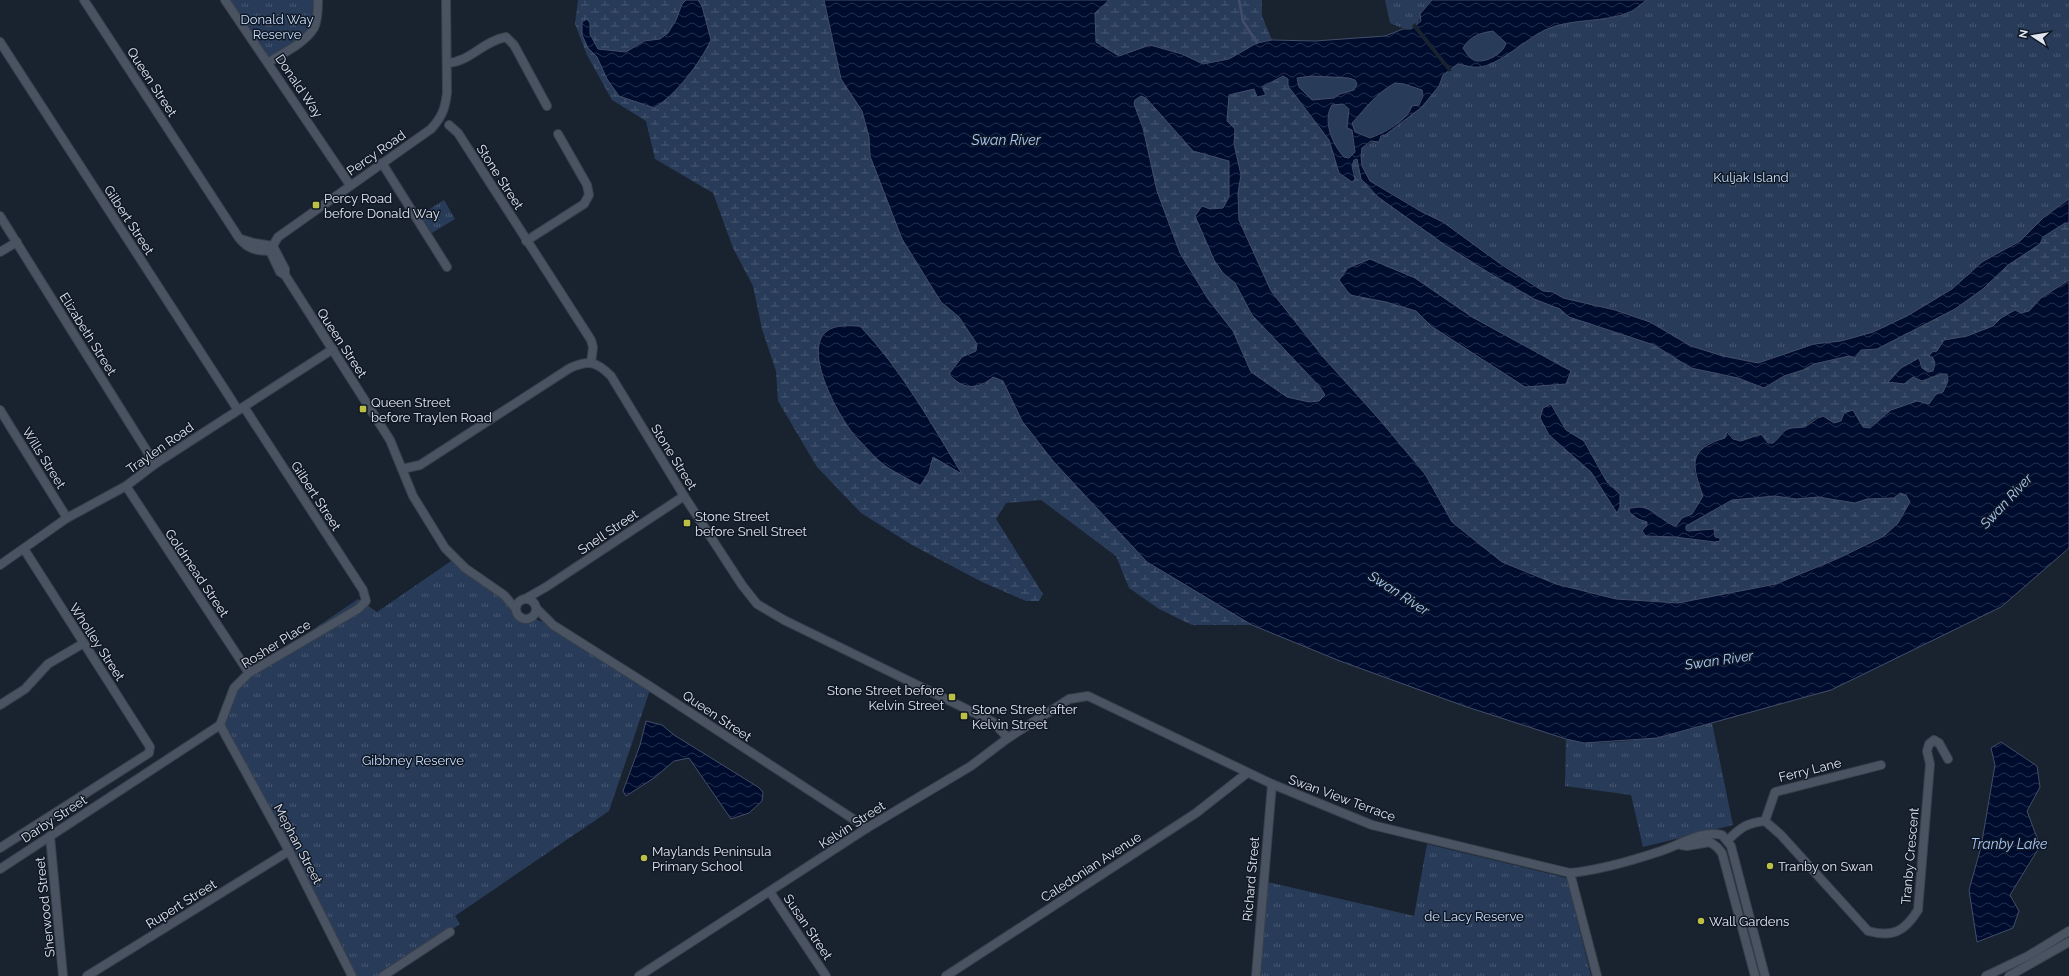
<svg xmlns="http://www.w3.org/2000/svg" width="2069" height="976" viewBox="0 0 2069 976" font-family="Raleway,sans-serif">
	<style>
		.grass { fill: #283c5a }
		.wetland { fill: url(#wetland-marsh) }
		.park { fill: url(#park-tufts) }
		.water { fill: url(#water-waves); stroke: #434d68; fill-rule: evenodd }
		.pier { fill: #19222f }
		.lines { fill: none; stroke-linecap: round; stroke-linejoin: round }
		.stream { stroke: #434d68; stroke-width: 2.5 }
		.minor-casing { stroke: #39404a; stroke-width: 10 }
		.minor { stroke: #495362; stroke-width: 8 }
		.poi-dot { fill: #bbc044; stroke: #101825; stroke-width: 1.5 }
		.labels { text-anchor: middle; dominant-baseline: central; stroke-width: 3; stroke-linejoin: round; paint-order: stroke }
		.park-label { font-size: 13px; fill: #cadfff; stroke: #101825 }
		.street-label { font-size: 13px; fill: #e0e6ef; stroke: #101825 }
		.poi-label { font-size: 13px; fill: #e0e6ef; stroke: #101825; text-anchor: start }
		.water-label { font-size: 14px; font-style: italic; fill: #a9c9f6; stroke: #101825 }
	</style>
	<defs>
		<pattern id="wetland-marsh" width="20" height="14" patternUnits="userSpaceOnUse"><rect width="20" height="14" fill="#283c5a"/><path d="M1 5h8M5 5V1M11 12h8M15 12V8" fill="none" stroke="#475872"/></pattern>
		<pattern id="park-tufts" width="24" height="20" patternUnits="userSpaceOnUse"><rect width="24" height="20" fill="#283c5a"/><path d="M3 7l-1-3M5 7V3M7 7l1-3M15 17l-1-3M17 17v-4M19 17l1-3" fill="none" stroke="#475872"/></pattern>
		<pattern id="water-waves" width="16" height="10" patternUnits="userSpaceOnUse"><rect width="16" height="10" fill="#000c2e"/><path d="M0 5q4-4 8 0t8 0" fill="none" stroke="#252f4d"/></pattern>
	</defs>
	<rect width="100%" height="100%" fill="#19222f"/>
	<!-- grass -->
	<g class="grass">
		<path d="M1493,31L1506,43C1504,55 1482,66 1470,58C1467,56 1465,51 1463,48C1470,36 1480,33 1493,31Z"/>
		<polygon points="1312,76 1349,78 1355,80 1358,84 1355,90 1340,94 1334,98 1312,100 1299,87 1297,78"/>
		<path d="M1395,83L1404,84L1422,90C1426,110 1386,132 1370,138L1355,132L1352,123C1368,106 1374,95 1395,83Z"/>
		<path d="M1343,104C1351,110 1351,116 1347,125L1352,130L1355,152L1349,158L1344,157C1333,145 1322,121 1332,105Z"/>
	</g>
	<!-- wetland -->
	<g class="wetland">
		<polygon points="578,0 824,0 841,79 862,111 869,137 870,157 941,302 959,317 977,344 976,351 962,357 949,374 983,385 993,377 1003,381 1022,421 1053,461 1147,562 1252,625 1192,625 1159,609 1129,588 1116,556 1041,500 1006,503 996,519 1043,594 1039,601 1026,601 982,582 912,545 861,513 817,467 778,401 776,371 762,329 753,286 733,248 713,193 655,159 646,121 612,100 587,55 575,24"/>
		<polygon points="1109,0 1262,0 1262,16 1272,40 1257,43 1229,59 1203,64 1182,54 1150,45 1119,56 1096,42 1095,13"/>
		<path d="M1283,76L1288,79V86L1329,140L1339,173L1352,182L1355,174L1352,166L1354,160L1357,159L1361,179L1378,197L1445,245L1491,274L1534,299L1560,309L1569,317L1654,345L1691,368L1738,378L1764,388L1784,376L1803,370L1814,364L1849,356L1861,350L1877,349L1955,309L1983,289L2008,265L2040,244L2043,237L2065,223H2069V280L2041,298L2029,311L2001,318L1993,326L1967,336L1944,340L1937,351L1930,356L1934,358L1935,363L1933,371L1928,372L1922,368L1919,358L1901,368L1889,382L1913,377L1922,381L1941,374H1947L1948,381L1943,392L1936,394L1929,404L1917,401L1891,410L1870,428L1841,421L1834,423L1823,416L1815,418L1804,427L1788,429L1780,439L1773,443C1766,442 1758,439 1750,439C1738,438 1738,446 1728,432L1725,438L1707,444L1700,451L1694,471L1703,496L1692,514L1682,518L1677,526C1663,523 1654,508 1640,507C1637,507 1634,508 1631,508L1638,519L1647,522L1646,536L1675,537L1715,542L1718,537H1715L1714,529L1689,531L1686,530V525L1732,500L1775,496L1796,499L1818,497L1855,503L1867,499L1894,498L1900,493L1906,495L1910,502L1898,523L1884,536L1839,558L1776,584L1678,603L1616,599L1556,584L1502,562L1452,522L1425,474L1379,419L1324,358L1271,291L1239,220L1238,193L1241,175L1234,144L1235,129L1227,121L1228,95L1254,89L1257,97L1262,88Z"/>
		<polygon points="1141,96 1146,98 1193,151 1229,161 1229,197 1223,208 1210,209 1223,273 1235,283 1252,315 1320,387 1325,395 1319,401 1309,402 1287,397 1251,372 1233,331 1208,300 1180,253 1157,191 1143,128 1134,104 1135,100"/>
	</g>
	<!-- park -->
	<g class="park">
		<path d="M226,0H318C318,31 294,46 272,64Z"/>
		<path d="M1385,0H1432C1414,16 1425,39 1390,23Z"/>
		<path d="M1647,0H2069V199L2044,217L2020,241L1982,262L1952,289L1907,316L1873,332L1841,341L1814,344L1758,363L1723,356L1691,346L1650,322L1615,310L1563,298L1553,292L1543,291L1411,205L1370,181L1362,166L1361,156L1362,148L1385,135L1403,122L1439,86L1443,75L1458,64C1465,65 1473,68 1479,67C1499,66 1526,39 1545,30C1572,17 1605,24 1632,11C1637,8 1642,3 1647,0Z"/>
		<polygon points="444,200 455,219 432,233 420,215"/>
		<polygon points="454,559 465,568 518,603 516,620 531,618 553,625 651,687 609,811 455,916 460,924 383,976 352,976 220,725 234,688 249,673 358,599 377,612"/>
		<path d="M1712,723L1733,825L1643,847L1631,795L1565,786L1566,739C1613,749 1666,736 1712,723Z"/>
		<polygon points="1427,844 1567,878 1591,976 1256,976 1263,881 1414,916"/>
	</g>
	<!-- water -->
	<g class="water">
		<path d="M686,0H698L702,6L711,40C700,63 676,95 654,108L619,96L607,79L597,57L588,48L582,35V22L587,19L590,23V34L598,49L626,52L644,41L660,39L668,33L676,20L682,4Z"/>
		<path d="M824,0H1109L1095,13L1096,42L1119,56L1150,45L1182,54L1203,64L1229,59L1257,43L1272,40L1315,41L1385,36L1403,29H1411L1421,21L1420,14L1432,0H1647C1642,3 1637,8 1632,11C1605,24 1572,17 1545,30C1526,39 1498,66 1479,67C1472,68 1464,65 1458,64L1443,75L1439,86L1422,107L1385,135L1381,136L1379,142L1371,141L1362,148L1361,156L1362,166L1370,181L1422,212L1443,222L1502,265L1543,291L1553,292L1563,298L1615,310L1650,322L1691,346L1723,356L1758,363L1814,344L1841,341L1873,332L1907,316L1952,289L1982,262L2020,241L2044,217L2069,199V223H2065L2043,237L2040,244L2008,265L1983,289L1955,309L1877,349L1861,350L1855,358L1849,356L1814,364L1803,370L1784,376L1764,388L1738,378L1691,368L1654,345L1569,317L1560,309L1534,299L1491,274L1445,245L1378,197L1361,179L1357,159L1354,160L1352,166L1355,179L1352,182L1339,173L1329,140L1288,86V79L1283,76L1262,87L1266,95L1257,97L1254,89L1229,95L1227,121L1235,129L1234,144L1241,175L1238,193L1239,220L1271,291L1324,358L1379,419L1425,474L1452,522L1502,562L1556,584L1616,599L1678,603L1776,584L1839,558L1884,536L1898,523L1910,502L1906,495L1900,493L1894,498L1867,499L1855,503L1818,497L1796,499L1775,496L1732,500L1686,526V530L1689,531L1714,529L1715,537L1720,538V541L1715,542L1675,537L1646,536L1642,531L1647,525V522L1638,519L1629,512L1630,508C1634,508 1637,507 1640,507C1654,508 1663,523 1676,526L1682,518L1692,514L1703,496C1692,465 1687,449 1725,438L1727,432L1733,439L1741,441L1761,434L1768,443H1773C1779,439 1782,431 1788,429C1793,427 1799,428 1804,427C1811,424 1815,418 1823,416L1834,423L1841,421L1844,413L1853,410L1863,427L1870,428L1891,410L1917,401L1929,404L1936,394L1943,392L1948,381L1947,374H1941L1922,381L1913,377L1904,384L1888,382L1901,368L1919,358L1922,368L1928,372L1933,371L1935,363L1933,358L1929,356L1932,352L1937,351L1944,340L1967,336L1993,326L2001,318L2015,310L2021,313L2029,311L2041,298L2069,280V548L2001,607L1831,690L1657,738L1584,743L1566,739L1464,706L1340,661L1252,625L1147,562L1053,461L1022,421L1003,381L993,377C978,390 962,390 949,374L962,357L976,351L977,344L959,317L941,302L902,239L870,156L869,137L862,111L841,79ZM1493,31L1506,43C1504,53 1488,62 1477,61C1470,60 1467,54 1463,48C1470,36 1480,33 1493,31ZM1312,76L1349,78L1355,80L1357,84L1354,90L1340,94L1334,98L1312,100L1299,87L1297,78ZM1395,83L1404,84L1422,90L1423,96L1419,105L1412,106C1407,121 1384,133 1370,138L1355,132L1352,123C1368,106 1374,95 1395,83ZM1141,96L1146,98L1193,151L1229,161V197L1223,208L1210,209L1202,206L1195,216L1214,260L1223,273L1235,283L1252,315L1320,387L1325,395L1319,401L1309,402L1287,397L1251,372L1233,331L1208,299L1180,253L1157,191L1143,128L1134,104L1135,100ZM1343,104L1349,109L1347,128L1352,130L1355,152L1349,158L1344,157C1333,145 1322,121 1332,105Z"/>
		<polygon points="1370,259 1415,278 1472,317 1571,371 1566,384 1525,387 1431,326 1416,311 1386,302 1350,295 1339,280 1348,268"/>
		<path d="M860,326C901,369 931,423 962,474L933,457L929,472L920,486C910,480 900,475 890,469C878,462 867,448 857,438C840,420 801,350 827,331C836,324 850,326 860,326Z"/>
		<polygon points="1551,404 1566,430 1584,441 1607,482 1620,494 1620,507 1617,513 1591,472 1549,435 1540,418 1543,408"/>
		<polygon points="646,721 662,725 674,735 758,787 763,792 762,801 749,813 731,819 689,758 674,761 654,778 626,796 623,791 640,745"/>
		<polygon points="2001,742 2037,766 2040,787 2027,811 2040,846 2010,895 2019,911 2013,928 1977,942 1969,890 1981,847 1995,765 1991,748"/>
	</g>
	<!-- pier -->
	<polygon class="pier" points="1415,23 1452,70 1449,72 1412,26"/>
	<g class="lines">
		<!-- stream -->
		<polyline class="stream" points="1239,0 1243,21 1257,43"/>
		<!-- minor casing -->
		<g class="minor-casing">
			<g id="minor">
				<path d="M84,0L239,238C248,249 256,251 270,251"/>
				<polyline points="225,0 350,185"/>
				<polyline points="0,42 238,410"/>
				<path d="M269,62C283,53 305,43 314,28C318,20 318,9 318,0"/>
				<path d="M447,63C470,62 483,41 506,37L514,45L547,106"/>
				<polyline points="449,125 458,133 591,340 593,347 591,363"/>
				<polyline points="382,163 447,267"/>
				<polyline points="0,216 155,464"/>
				<polyline points="241,239 254,243 273,246 285,269 285,275"/>
				<polyline points="526,241 584,204 589,195 587,185 558,134"/>
				<polyline points="270,251 280,272 285,275 390,440 413,496 445,548 465,568 504,595 516,609"/>
				<path d="M270,251L278,237L431,129C442,117 445,109 447,93L446,0"/>
				<polyline points="0,252 17,242"/>
				<polyline points="0,410 67,518"/>
				<path d="M402,469L420,465L570,368C589,360 596,361 611,376L684,496L742,585L757,604L784,620L993,722L1008,738"/>
				<polyline points="126,486 249,673"/>
				<polyline points="0,565 67,518 126,486 155,464 333,349"/>
				<polyline points="525,599 546,587 684,496"/>
				<circle cx="526" cy="609" r="10"/>
				<polyline points="536,608 553,625 651,687 867,828"/>
				<polyline points="0,705 25,689 48,664 84,643"/>
				<polyline points="220,725 234,688 249,673 358,609 366,601 363,590 244,407"/>
				<polyline points="220,725 289,851 352,976"/>
				<path d="M1765,821L1781,835L1868,931C1893,938 1905,931 1918,910L1930,764L1927,751L1929,744L1934,740L1939,743L1948,759"/>
				<polyline points="1765,821 1775,792 1881,765"/>
				<polyline points="50,836 63,976"/>
				<path d="M1728,840C1741,827 1747,823 1765,821"/>
				<polyline points="1681,845 1687,846 1710,842 1717,847 1722,853 1755,976"/>
				<polyline points="0,848 149,753 150,747 24,549"/>
				<polyline points="0,869 220,725"/>
				<polyline points="1570,873 1597,976"/>
				<polyline points="770,892 826,976"/>
				<polyline points="87,976 289,851"/>
				<polyline points="383,976 450,932"/>
				<path d="M639,976L867,828L971,766L1008,738L1060,705L1069,699L1088,696L1272,784L1372,825L1570,873C1601,870 1631,861 1661,851C1680,845 1701,830 1722,835L1731,846L1765,976"/>
				<polyline points="946,976 1196,813 1247,773"/>
				<polyline points="1256,976 1272,784"/>
				<polyline points="1986,976 2028,956 2069,931"/>
				<polyline points="2009,976 2069,942"/>
			</g>
		</g>
		<!-- minor -->
		<use href="#minor" class="minor"/>
	</g>
	<!-- markers -->
	<g class="poi-dot">
		<rect x="312" y="201" width="8" height="8" rx="2"/>
		<rect x="359" y="405" width="8" height="8" rx="2"/>
		<rect x="683" y="519" width="8" height="8" rx="2"/>
		<rect x="948" y="693" width="8" height="8" rx="2"/>
		<rect x="960" y="712" width="8" height="8" rx="2"/>
		<circle cx="644" cy="858" r="4"/>
		<circle cx="1770" cy="866" r="4"/>
		<circle cx="1701" cy="921" r="4"/>
	</g>
	<g class="labels">
		<!-- park labels -->
		<g class="park-label">
			<text x="277" y="19">Donald Way<tspan x="277" dy="15">Reserve</tspan></text>
			<text x="1751" y="177">Kuljak Island</text>
			<text x="413" y="760">Gibbney Reserve</text>
			<text x="1474" y="916">de Lacy Reserve</text>
		</g>
		<!-- street labels -->
		<g class="street-label">
			<text transform="translate(152 82) rotate(57)">Queen Street</text>
			<text transform="translate(299 86) rotate(56)">Donald Way</text>
			<text transform="translate(376 153) rotate(-35)">Percy Road</text>
			<text transform="translate(500 177) rotate(57)">Stone Street</text>
			<text transform="translate(129 220) rotate(57)">Gilbert Street</text>
			<text transform="translate(88 334) rotate(58)">Elizabeth Street</text>
			<text transform="translate(342 343) rotate(57)">Queen Street</text>
			<text transform="translate(160 448) rotate(-35)">Traylen Road</text>
			<text transform="translate(674 457) rotate(58)">Stone Street</text>
			<text transform="translate(44 458) rotate(58)">Wills Street</text>
			<text transform="translate(316 496) rotate(57)">Gilbert Street</text>
			<text transform="translate(608 532) rotate(-34)">Snell Street</text>
			<text transform="translate(197 573) rotate(56)">Goldmead Street</text>
			<text transform="translate(97 642) rotate(57)">Wholley Street</text>
			<text transform="translate(276 644) rotate(-32)">Rosher Place</text>
			<text transform="translate(717 716) rotate(34)">Queen Street</text>
			<text transform="translate(1810 770) rotate(-14)">Ferry Lane</text>
			<text transform="translate(1342 798) rotate(20)">Swan View Terrace</text>
			<text transform="translate(54 819) rotate(-33)">Darby Street</text>
			<text transform="translate(852 825) rotate(-33)">Kelvin Street</text>
			<text transform="translate(298 844) rotate(62)">Mephan Street</text>
			<text transform="translate(1910 856) rotate(-85)">Tranby Crescent</text>
			<text transform="translate(1091 867) rotate(-33)">Caledonian Avenue</text>
			<text transform="translate(1251 879) rotate(-85)">Richard Street</text>
			<text transform="translate(181 904) rotate(-32)">Rupert Street</text>
			<text transform="translate(45 907) rotate(-96)">Sherwood Street</text>
			<text transform="translate(808 927) rotate(56)">Susan Street</text>
		</g>
		<!-- poi labels -->
		<g class="poi-label">
			<text x="324" y="198">Percy Road<tspan x="324" dy="15">before Donald Way</tspan></text>
			<text x="371" y="402">Queen Street<tspan x="371" dy="15">before Traylen Road</tspan></text>
			<text x="695" y="516">Stone Street<tspan x="695" dy="15">before Snell Street</tspan></text>
			<text x="944" y="690" text-anchor="end">Stone Street before<tspan x="944" dy="15">Kelvin Street</tspan></text>
			<text x="972" y="709">Stone Street after<tspan x="972" dy="15">Kelvin Street</tspan></text>
			<text x="652" y="851">Maylands Peninsula<tspan x="652" dy="15">Primary School</tspan></text>
			<text x="1778" y="866">Tranby on Swan</text>
			<text x="1709" y="921">Wall Gardens</text>
		</g>
		<!-- water labels -->
		<g class="water-label">
			<text x="1006" y="140">Swan River</text>
			<text transform="translate(2006 501) rotate(-47)">Swan River</text>
			<text transform="translate(1399 593) rotate(33)">Swan River</text>
			<text transform="translate(1719 660) rotate(-8)">Swan River</text>
			<text x="2009" y="844">Tranby Lake</text>
		</g>
	</g>
	<!-- north arrow -->
	<g transform="translate(2033 36) rotate(282)" stroke="#101825" stroke-width="3" paint-order="stroke">
	<path d="M0-3L7 15L0 10L-7 15Z" fill="#e0e6ef"/>
	<text y="-6" font-size="11" font-weight="bold" text-anchor="middle" fill="#e0e6ef">N</text>
	</g>
</svg>
